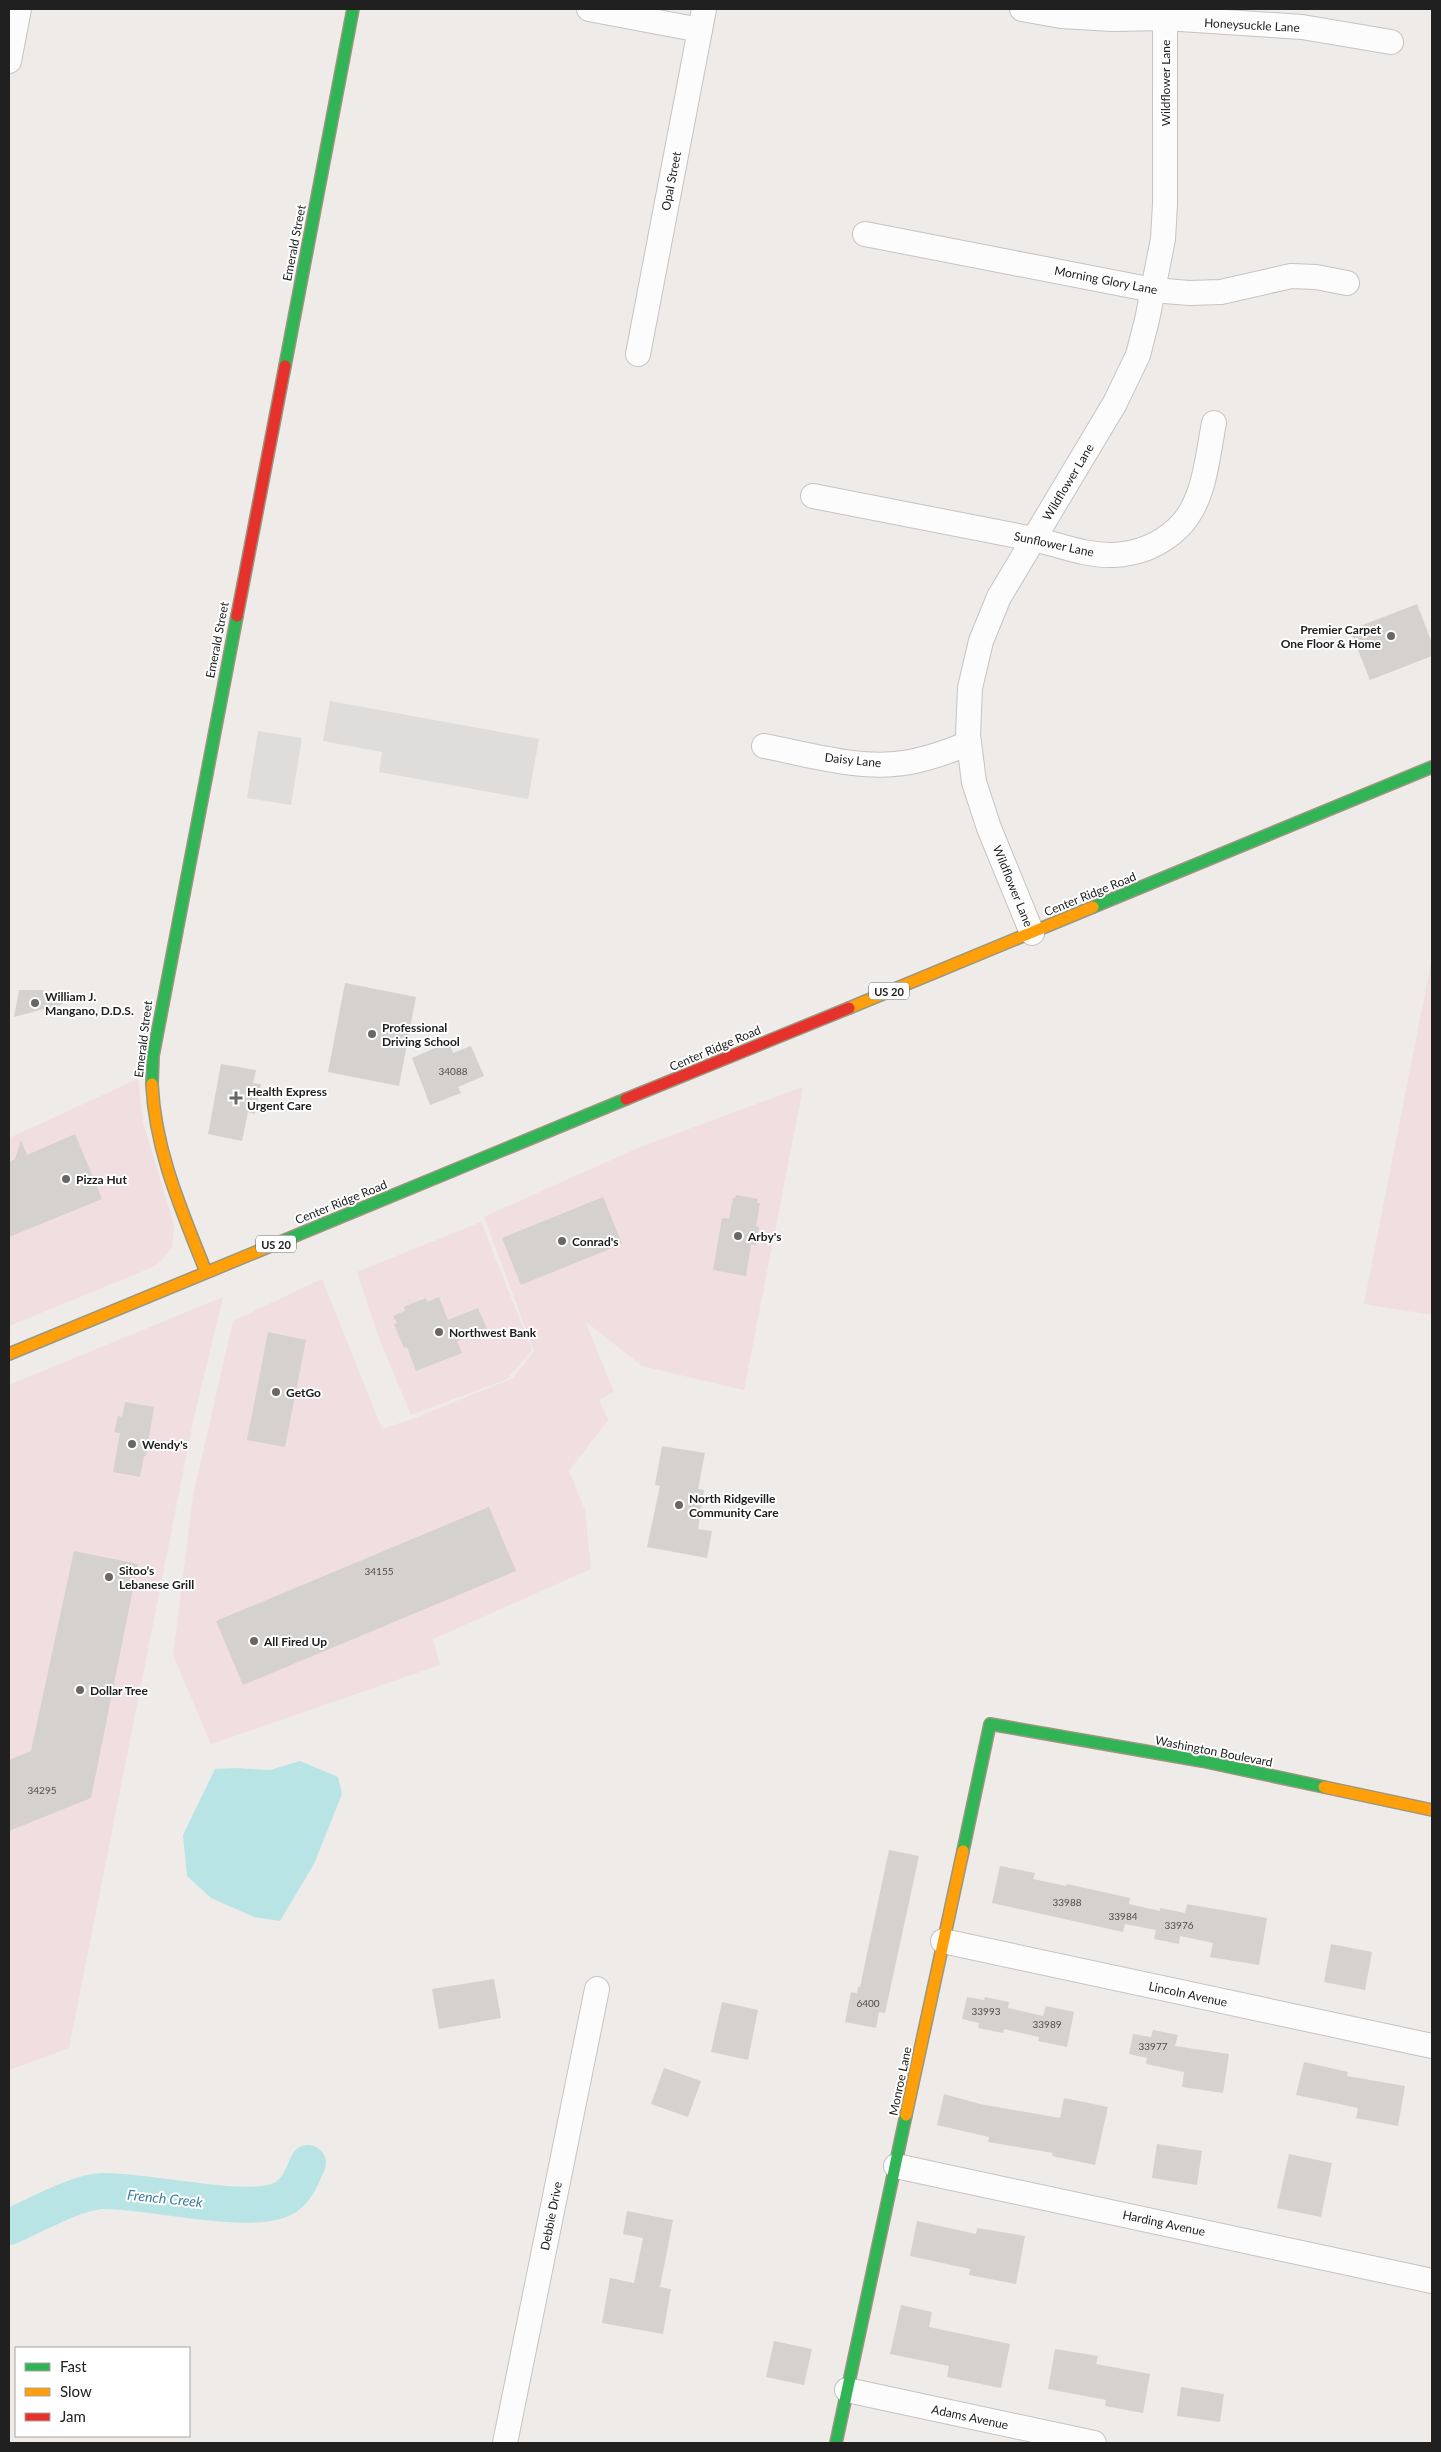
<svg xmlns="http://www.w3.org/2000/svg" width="1441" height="2452" viewBox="0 0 1441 2452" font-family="Lato,sans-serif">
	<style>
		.commercial { fill: #f1dee0 }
		.parking { fill: #dedddc }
		.water { fill: #b9e4e5 }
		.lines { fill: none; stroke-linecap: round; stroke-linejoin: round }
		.river { stroke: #b9e4e5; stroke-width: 36 }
		.building { fill: #d5d1cf }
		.street-casing { stroke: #c5c4c3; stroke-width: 26 }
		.fast-casing { stroke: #9a967f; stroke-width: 14 }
		.slow-casing { stroke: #9a967f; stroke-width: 14 }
		.jam-casing { stroke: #9a967f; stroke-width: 14 }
		.street { stroke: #fcfcfc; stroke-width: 24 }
		.fast { stroke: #30b455; stroke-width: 11 }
		.slow { stroke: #ff9f0a; stroke-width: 11 }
		.jam { stroke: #e5322d; stroke-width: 11 }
		.poi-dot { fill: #686766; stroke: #fff; stroke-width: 2 }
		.labels { text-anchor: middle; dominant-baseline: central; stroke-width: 4; stroke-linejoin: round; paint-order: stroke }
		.number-label { font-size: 10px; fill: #4e4d4d }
		.shield { fill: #fff; stroke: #636363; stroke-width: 1 }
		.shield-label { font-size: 11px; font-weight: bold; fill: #202020 }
		.street-label { font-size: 12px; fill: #202020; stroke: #fff }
		.poi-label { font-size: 12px; font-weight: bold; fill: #202020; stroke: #fff; text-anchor: start }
		.water-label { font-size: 14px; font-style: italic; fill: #397b97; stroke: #fff }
	</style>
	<rect width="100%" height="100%" fill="#eeebe9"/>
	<!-- commercial -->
	<g class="commercial">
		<polygon points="1432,958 1432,1315 1364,1304"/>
		<polygon points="138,1079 143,1122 174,1225 172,1248 159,1263 148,1269 9,1326 9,1138"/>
		<polygon points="803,1087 744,1390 642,1366 585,1321 614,1392 599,1400 608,1420 569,1471 585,1510 591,1569 433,1639 440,1665 211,1744 173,1655 193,1496 233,1321 322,1279 382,1429 415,1418 513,1378 534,1351 484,1217 640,1147"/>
		<polygon points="481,1222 532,1350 507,1379 411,1415 379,1338 357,1272"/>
		<polygon points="223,1297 194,1417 69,2048 9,2070 9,1385"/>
	</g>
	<!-- parking -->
	<g class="parking">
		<polygon points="330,701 539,739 528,799 379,772 382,752 323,741"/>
		<polygon points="258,731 302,738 291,805 247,798"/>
	</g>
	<!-- water -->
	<polygon class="water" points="300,1761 338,1777 342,1794 314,1864 280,1921 254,1917 211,1898 187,1876 183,1835 215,1769 236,1768 270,1770"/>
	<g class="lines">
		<!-- river -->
		<path class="river" d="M9,2227C32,2217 77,2192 101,2191C144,2189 255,2218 286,2197C298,2189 302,2176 308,2163"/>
	</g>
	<!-- building -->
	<g class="building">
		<polygon points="1417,604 1432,643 1432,656 1370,680 1350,630"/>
		<polygon points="345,983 416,997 399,1086 328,1072"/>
		<polygon points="19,990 43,990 63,1004 14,1017"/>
		<polygon points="449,1042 453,1053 471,1046 484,1076 458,1087 461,1093 430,1105 412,1058"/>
		<polygon points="221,1064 256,1070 253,1083 261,1084 255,1114 248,1112 242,1141 208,1134"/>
		<polygon points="75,1134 102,1199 9,1237 9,1162 15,1159 21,1140 27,1155"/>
		<polygon points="736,1195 758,1199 757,1203 760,1203 756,1227 759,1227 756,1245 751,1244 746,1276 713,1270 722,1218 729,1219 733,1198 735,1198"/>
		<polygon points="603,1197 622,1244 521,1285 502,1238"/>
		<polygon points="439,1297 448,1320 478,1308 487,1329 457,1341 462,1353 416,1371 407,1347 404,1348 394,1324 397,1323 393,1316 405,1311 404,1307 408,1305 426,1298 427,1302"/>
		<polygon points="268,1332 306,1340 285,1447 247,1440"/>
		<polygon points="125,1402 154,1407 146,1456 144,1456 140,1477 113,1472 120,1433 114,1432 118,1416 122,1417"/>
		<polygon points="662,1446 705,1453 698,1489 704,1490 698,1529 712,1531 707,1558 647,1547 660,1486 655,1485"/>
		<polygon points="489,1507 516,1571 243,1685 216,1621"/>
		<polygon points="74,1551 138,1564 91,1798 9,1831 9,1760 31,1751"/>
		<polygon points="889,1850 919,1856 885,2013 879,2012 876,2028 845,2022 851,1992 857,1993 858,1987 860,1987"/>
		<polygon points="1000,1866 1035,1873 1033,1879 1066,1886 1067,1884 1130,1898 1129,1904 1160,1911 1160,1908 1185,1913 1187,1904 1267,1918 1259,1965 1210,1957 1213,1943 1180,1936 1179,1944 1154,1939 1156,1930 1125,1924 1123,1932 992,1903"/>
		<polygon points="1331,1944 1372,1952 1365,1990 1324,1982"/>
		<polygon points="494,1979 501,2018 439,2029 432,1989"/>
		<polygon points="967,1997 984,2000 985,1997 1009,2002 1008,2008 1043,2016 1046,2006 1074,2012 1067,2047 1038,2041 1039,2037 1004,2029 1003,2033 978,2028 979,2023 962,2019"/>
		<polygon points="722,2002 758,2010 748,2060 711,2052"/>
		<polygon points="1153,2030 1178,2035 1175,2046 1229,2054 1223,2093 1182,2087 1184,2072 1146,2064 1147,2058 1129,2054 1133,2034 1151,2037"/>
		<polygon points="1304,2062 1348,2072 1347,2076 1405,2086 1398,2126 1356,2118 1358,2108 1296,2095"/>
		<polygon points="664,2068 701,2081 688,2117 651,2104"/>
		<polygon points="944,2094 980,2104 1060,2118 1064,2098 1108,2107 1095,2165 1052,2156 1053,2153 988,2142 989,2137 937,2125"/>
		<polygon points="1157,2144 1202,2151 1197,2185 1152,2178"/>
		<polygon points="1289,2154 1332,2163 1321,2217 1277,2208"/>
		<polygon points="627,2211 673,2220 660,2287 671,2289 663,2334 602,2323 610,2278 634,2283 643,2238 623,2234"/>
		<polygon points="917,2221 976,2234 977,2228 1025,2236 1016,2284 969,2275 970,2269 910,2256"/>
		<polygon points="901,2305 932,2312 929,2327 1010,2344 1001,2388 947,2377 949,2366 890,2354"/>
		<polygon points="774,2341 812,2349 804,2385 766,2377"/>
		<polygon points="1055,2349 1098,2356 1096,2364 1150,2374 1143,2413 1105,2406 1106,2400 1048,2389"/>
		<polygon points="1181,2387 1224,2394 1220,2422 1177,2416"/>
	</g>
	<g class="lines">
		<!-- street casing -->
		<g class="street-casing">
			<g id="street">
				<polyline points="589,9 700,30"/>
				<polyline points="1022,9 1061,16 1113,19 1165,18 1302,27 1391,42"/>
				<polyline points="9,61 19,9"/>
				<polyline points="865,234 1153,290 1189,293 1221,292 1291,276 1316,277 1347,283"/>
				<polyline points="638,354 704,9"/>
				<path d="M813,496C885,510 956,524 1028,538C1056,543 1084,556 1113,555C1137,554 1160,545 1178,528C1205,502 1207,458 1214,423"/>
				<path d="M764,746C811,755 862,771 910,762C931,758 950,751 969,743"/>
				<polyline points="1032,933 989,828 974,782 968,735 970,688 981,641 999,597 1115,403 1138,355 1147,320 1163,239 1165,204 1165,18"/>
				<polyline points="943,1941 1432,2046"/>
				<polyline points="896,2166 1432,2281"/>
				<polyline points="847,2390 1094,2443"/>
				<polyline points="505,2443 597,1989"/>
			</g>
		</g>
		<!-- fast casing -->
		<g class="fast-casing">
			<g id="fast">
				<polyline points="285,366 353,9"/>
				<polyline points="1093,907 1432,767"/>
				<polyline points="152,1084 153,1056 237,616"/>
				<polyline points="273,1245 626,1099"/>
				<polyline points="963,1851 990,1724 1202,1761 1324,1787"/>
				<polyline points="836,2443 906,2115"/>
			</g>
		</g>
		<!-- slow casing -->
		<g class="slow-casing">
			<g id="slow">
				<polyline points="849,1008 1093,907"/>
				<path d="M152,1084C155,1151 182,1211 206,1272"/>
				<polyline points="9,1354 273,1245"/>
				<polyline points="1324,1787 1432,1810"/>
				<polyline points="906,2115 963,1851"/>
			</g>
		</g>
		<!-- jam casing -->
		<g class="jam-casing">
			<g id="jam">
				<polyline points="237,616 285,366"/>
				<polyline points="626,1099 849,1008"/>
			</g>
		</g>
		<!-- street -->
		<use href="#street" class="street"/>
		<!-- fast -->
		<use href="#fast" class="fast"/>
		<!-- slow -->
		<use href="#slow" class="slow"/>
		<!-- jam -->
		<use href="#jam" class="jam"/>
	</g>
	<!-- markers -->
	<g class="poi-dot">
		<circle cx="1391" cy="636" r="5"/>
		<circle cx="35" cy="1003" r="5"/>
		<circle cx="372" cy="1034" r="5"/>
		<path d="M233.5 1090.5h5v5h5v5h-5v5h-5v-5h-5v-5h5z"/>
		<circle cx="66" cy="1179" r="5"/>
		<circle cx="738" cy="1236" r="5"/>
		<circle cx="562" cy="1241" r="5"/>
		<circle cx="439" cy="1332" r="5"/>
		<circle cx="276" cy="1392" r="5"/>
		<circle cx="132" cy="1444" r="5"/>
		<circle cx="679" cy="1505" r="5"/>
		<circle cx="109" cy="1577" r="5"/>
		<circle cx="254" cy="1641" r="5"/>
		<circle cx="80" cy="1690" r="5"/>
	</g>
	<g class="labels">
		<!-- number labels -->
		<g class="number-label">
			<text x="453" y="1071">34088</text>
			<text x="379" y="1571">34155</text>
			<text x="42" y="1790">34295</text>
			<text x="1067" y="1902">33988</text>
			<text x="1123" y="1916">33984</text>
			<text x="1179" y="1925">33976</text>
			<text x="868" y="2003">6400</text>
			<text x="986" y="2011">33993</text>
			<text x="1047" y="2024">33989</text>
			<text x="1153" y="2046">33977</text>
		</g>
		<!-- shield labels -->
		<g class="shield">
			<rect x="869" y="982.5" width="40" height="17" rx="4"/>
			<rect x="256" y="1235.5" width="40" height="17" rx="4"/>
		</g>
		<g class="shield-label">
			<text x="889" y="991">US 20</text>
			<text x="276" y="1244">US 20</text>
		</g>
		<!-- street labels -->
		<g class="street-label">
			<text transform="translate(1252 25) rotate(3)">Honeysuckle Lane</text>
			<text transform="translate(1165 83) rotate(-90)">Wildflower Lane</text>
			<text transform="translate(671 181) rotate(-79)">Opal Street</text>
			<text transform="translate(294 243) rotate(-79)">Emerald Street</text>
			<text transform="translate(1106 280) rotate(11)">Morning Glory Lane</text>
			<text transform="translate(1068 482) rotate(-59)">Wildflower Lane</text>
			<text transform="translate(1054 544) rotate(12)">Sunflower Lane</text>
			<text transform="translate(217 640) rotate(-79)">Emerald Street</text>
			<text transform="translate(853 760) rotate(6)">Daisy Lane</text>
			<text transform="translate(1013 886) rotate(68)">Wildflower Lane</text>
			<text transform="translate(1090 894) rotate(-22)">Center Ridge Road</text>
			<text transform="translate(143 1039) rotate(-83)">Emerald Street</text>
			<text transform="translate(715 1048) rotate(-23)">Center Ridge Road</text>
			<text transform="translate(341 1202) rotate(-22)">Center Ridge Road</text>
			<text transform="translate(1214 1751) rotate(11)">Washington Boulevard</text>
			<text transform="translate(1188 1994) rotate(12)">Lincoln Avenue</text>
			<text transform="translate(900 2081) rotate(-78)">Monroe Lane</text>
			<text transform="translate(551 2216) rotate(-79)">Debbie Drive</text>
			<text transform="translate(1164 2223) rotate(12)">Harding Avenue</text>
			<text transform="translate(970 2417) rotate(12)">Adams Avenue</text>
		</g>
		<!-- poi labels -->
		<g class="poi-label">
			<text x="1381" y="629" text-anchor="end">Premier Carpet<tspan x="1381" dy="14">One Floor &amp; Home</tspan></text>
			<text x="45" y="996">William J.<tspan x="45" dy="14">Mangano, D.D.S.</tspan></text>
			<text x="382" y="1027">Professional<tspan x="382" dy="14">Driving School</tspan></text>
			<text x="247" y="1091">Health Express<tspan x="247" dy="14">Urgent Care</tspan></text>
			<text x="76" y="1179">Pizza Hut</text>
			<text x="748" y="1236">Arby's</text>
			<text x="572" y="1241">Conrad's</text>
			<text x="449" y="1332">Northwest Bank</text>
			<text x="286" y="1392">GetGo</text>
			<text x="142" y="1444">Wendy's</text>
			<text x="689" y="1498">North Ridgeville<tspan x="689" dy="14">Community Care</tspan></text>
			<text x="119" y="1570">Sitoo’s<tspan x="119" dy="14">Lebanese Grill</tspan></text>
			<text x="264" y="1641">All Fired Up</text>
			<text x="90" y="1690">Dollar Tree</text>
		</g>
		<!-- water labels -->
		<g class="water-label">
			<text transform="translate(165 2198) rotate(6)">French Creek</text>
		</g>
	</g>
	<!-- border -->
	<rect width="1441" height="2452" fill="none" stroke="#202020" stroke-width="20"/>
	<!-- legend -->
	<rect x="15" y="2347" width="175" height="90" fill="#ffffff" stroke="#a6a6a6"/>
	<rect x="25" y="2363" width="25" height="8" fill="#30b455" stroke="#a6a6a6"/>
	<text x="60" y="2372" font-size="15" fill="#202020">Fast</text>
	<rect x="25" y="2388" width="25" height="8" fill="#ff9f0a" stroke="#a6a6a6"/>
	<text x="60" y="2397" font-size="15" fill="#202020">Slow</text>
	<rect x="25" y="2413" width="25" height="8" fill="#e5322d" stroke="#a6a6a6"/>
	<text x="60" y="2422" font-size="15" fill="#202020">Jam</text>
</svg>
